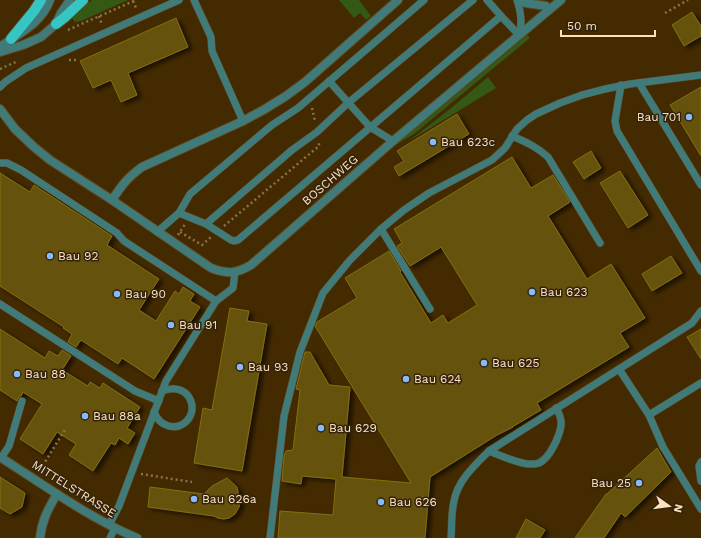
<svg xmlns="http://www.w3.org/2000/svg" width="701" height="538" viewBox="0 0 701 538" font-family="'Work Sans',sans-serif">
	<style>
		.green { fill: #345914 }
		.building { fill: #65530d; stroke: #856e0d; filter: url(#shadow) }
		.lines { fill: none; stroke-linecap: round; stroke-linejoin: round }
		.service-casing { stroke: #61471f; stroke-width: 8 }
		.minor-casing { stroke: #61471f; stroke-width: 10 }
		.tertiary-casing { stroke: #61471f; stroke-width: 10 }
		.primary-casing { stroke: #61471f; stroke-width: 12 }
		.path { stroke: #8c724c; stroke-width: 2.5; stroke-dasharray: 2 3; stroke-linecap: butt }
		.service { stroke: #407b7a; stroke-width: 7 }
		.minor { stroke: #407b7a; stroke-width: 8 }
		.tertiary { stroke: #407b7a; stroke-width: 8 }
		.primary { stroke: #36c5c3; stroke-width: 10 }
		.poi-dot { fill: #86bbfb; stroke: #33230c; stroke-width: 1.5 }
		.labels { text-anchor: middle; dominant-baseline: central; stroke-width: 3; stroke-linejoin: round; paint-order: stroke }
		.poi-label { font-size: 12px; fill: #fce1bf; stroke: #33230c; text-anchor: start }
		.street-label { font-size: 12px; fill: #fce1bf; stroke: #33230c }
	</style>
	<defs>
		<filter id="shadow"><feDropShadow dx="4" dy="2.5" stdDeviation="2" flood-color="#0009"/></filter>
	</defs>
	<rect width="100%" height="100%" fill="#432a01"/>
	<!-- green -->
	<g class="green">
		<polygon points="92,0 128,0 81,21 75,22 72,18 82,8"/>
		<polygon points="339,0 359,0 371,16 366,20 360,13 354,18"/>
		<polygon points="527,35 530,38 414,134 394,146"/>
		<polygon points="488,77 496,88 409,141 450,109"/>
	</g>
	<!-- building -->
	<g class="building">
		<polygon points="692,12 701,26 701,36 684,46 672,25"/>
		<polygon points="176,18 188,47 128,73 137,95 121,102 111,80 93,88 80,61"/>
		<polygon points="701,87 701,156 670,105"/>
		<polygon points="457,114 469,134 399,176 394,167 404,161 397,151"/>
		<polygon points="591,151 601,168 584,179 573,162"/>
		<polygon points="512,157 531,188 553,175 570,202 548,216 587,279 611,264 645,318 620,333 629,347 537,403 541,410 512,427 513,427 497,435 430,477 425,538 278,538 280,511 333,515 336,479 302,476 301,484 282,481 284,456 286,451 293,450 300,390 296,389 305,352 310,352 329,385 350,387 342,477 411,483 315,326 317,322 357,298 345,278 389,251 401,271 400,272 431,323 443,315 448,323 477,305 441,247 410,266 397,246 402,243 394,229"/>
		<polygon points="620,171 648,215 628,228 600,183"/>
		<polygon points="0,173 30,192 34,185 112,236 107,245 159,279 139,310 156,321 175,291 179,294 183,287 194,294 190,301 200,307 154,379 122,358 118,364 81,340 76,347 68,342 72,334 63,328 64,327 0,286"/>
		<polygon points="671,256 682,273 652,291 642,274"/>
		<polygon points="230,308 249,311 247,321 267,324 242,471 194,463 203,408 212,410"/>
		<polygon points="0,329 45,358 49,351 58,356 62,350 71,356 62,370 88,386 90,382 100,388 103,383 140,407 127,428 135,433 128,444 119,438 115,445 111,443 93,471 69,455 76,444 57,432 43,454 20,439 42,404 23,392 21,396 18,398 17,401 0,390"/>
		<polygon points="701,329 701,359 687,337"/>
		<polygon points="657,448 671,472 625,517 621,513 604,538 575,538 606,494 607,494"/>
		<polygon points="0,477 25,493 22,507 10,514 0,508"/>
		<polygon points="227,478 237,487 240,502 239,507 235,514 229,518 224,519 218,518 214,516 148,507 150,487 204,494 212,486"/>
		<polygon points="526,519 545,530 540,538 516,538"/>
	</g>
	<g class="lines">
		<!-- service casing -->
		<g class="service-casing">
			<g id="service">
				<polyline points="194,0 211,37 212,51 243,121"/>
				<path d="M487,0L501,16L519,35C523,23 521,12 517,0"/>
				<polyline points="329,81 370,127 393,141"/>
				<polyline points="639,83 701,185"/>
				<polyline points="621,85 615,121 617,131 701,271"/>
				<polyline points="0,87 5,82 26,68 179,0"/>
				<path d="M512,136C526,142 537,147 548,157L600,243"/>
				<polyline points="0,163 7,163 21,170 117,233 124,241 216,301"/>
				<polyline points="179,213 206,224 231,240 234,241 238,240 501,16"/>
				<polyline points="206,224 292,150 317,132 348,103 473,0"/>
				<polyline points="381,229 430,309"/>
				<polyline points="157,232 179,213 190,194 272,125 298,108 424,0"/>
				<polyline points="0,304 135,391 159,401"/>
				<polyline points="619,369 649,415 663,447 701,509"/>
				<path d="M154,412C157,419 160,423 166,425C170,427 175,427 179,426C203,417 192,379 162,391"/>
				<polyline points="649,415 701,383"/>
				<path d="M489,451C499,455 519,464 530,464C532,464 537,464 539,463C550,458 559,437 561,426C562,420 559,413 556,408"/>
				<polyline points="1,458 9,446 22,401"/>
				<polyline points="701,462 699,466 701,481"/>
				<polyline points="109,525 119,506 166,381 216,301 233,288 235,272"/>
				<polyline points="110,538 115,528"/>
				<polyline points="270,538 284,416 300,352 323,293 350,260 381,229 404,210 429,193 492,160 505,148 517,129 527,120 536,114 560,103 582,95 605,89 630,84 701,75"/>
				<path d="M451,538C452,526 451,513 454,501C458,480 475,465 489,451L692,323L701,311"/>
			</g>
		</g>
		<!-- minor casing -->
		<g class="minor-casing">
			<g id="minor">
				<polyline points="518,0 526,3 546,6 549,10 561,0"/>
				<path d="M0,109L15,129L34,147L50,160L112,200C122,185 127,178 142,167L243,121L265,109L286,96L305,82L398,0"/>
				<path d="M112,200L211,268C227,274 236,274 251,265L393,141L549,10"/>
				<path d="M0,457C44,485 89,518 137,538"/>
				<path d="M40,538C42,520 48,509 57,494"/>
			</g>
		</g>
		<!-- tertiary casing -->
		<g class="tertiary-casing">
			<g id="tertiary">
				<path d="M0,47C19,33 41,24 50,0"/>
				<polyline points="0,52 23,45 41,37 56,24 61,13 70,0"/>
			</g>
		</g>
		<!-- primary casing -->
		<g class="primary-casing">
			<g id="primary">
				<polyline points="56,24 65,17 83,0"/>
				<polyline points="11,39 34,11 41,0"/>
			</g>
		</g>
		<!-- path -->
		<g class="path">
			<polyline points="133,1 137,10"/>
			<polyline points="665,13 688,0"/>
			<polyline points="99,16 102,25"/>
			<polyline points="68,30 136,0"/>
			<polyline points="69,60 77,60"/>
			<polyline points="0,69 18,61"/>
			<polyline points="312,108 315,121"/>
			<polyline points="224,226 319,146 319,141"/>
			<polyline points="180,232 202,245 211,237"/>
			<polyline points="178,235 185,224"/>
			<polyline points="40,470 66,428"/>
			<polyline points="141,474 192,482"/>
		</g>
		<!-- service -->
		<use href="#service" class="service"/>
		<!-- minor -->
		<use href="#minor" class="minor"/>
		<!-- tertiary -->
		<use href="#tertiary" class="tertiary"/>
		<!-- primary -->
		<use href="#primary" class="primary"/>
	</g>
	<!-- markers -->
	<g class="poi-dot">
		<circle cx="689" cy="117" r="4"/>
		<circle cx="433" cy="142" r="4"/>
		<circle cx="50" cy="256" r="4"/>
		<circle cx="532" cy="292" r="4"/>
		<circle cx="117" cy="294" r="4"/>
		<circle cx="171" cy="325" r="4"/>
		<circle cx="484" cy="363" r="4"/>
		<circle cx="240" cy="367" r="4"/>
		<circle cx="17" cy="374" r="4"/>
		<circle cx="406" cy="379" r="4"/>
		<circle cx="85" cy="416" r="4"/>
		<circle cx="321" cy="428" r="4"/>
		<circle cx="639" cy="483" r="4"/>
		<circle cx="194" cy="499" r="4"/>
		<circle cx="381" cy="502" r="4"/>
	</g>
	<g class="labels">
		<!-- poi labels -->
		<g class="poi-label">
			<text x="681" y="117" text-anchor="end">Bau 701</text>
			<text x="441" y="142">Bau 623c</text>
			<text x="58" y="256">Bau 92</text>
			<text x="540" y="292">Bau 623</text>
			<text x="125" y="294">Bau 90</text>
			<text x="179" y="325">Bau 91</text>
			<text x="492" y="363">Bau 625</text>
			<text x="248" y="367">Bau 93</text>
			<text x="25" y="374">Bau 88</text>
			<text x="414" y="379">Bau 624</text>
			<text x="93" y="416">Bau 88a</text>
			<text x="329" y="428">Bau 629</text>
			<text x="631" y="483" text-anchor="end">Bau 25</text>
			<text x="202" y="499">Bau 626a</text>
			<text x="389" y="502">Bau 626</text>
		</g>
		<!-- street labels -->
		<g class="street-label">
			<text transform="translate(330 180) rotate(-41)">BOSCHWEG</text>
			<text transform="translate(74 489) rotate(32)">MITTELSTRASSE</text>
		</g>
	</g>
	<!-- north arrow -->
	<g transform="translate(669 506) rotate(104)" stroke="#33230c" stroke-width="3" paint-order="stroke">
	<path d="M0-3L7 15L0 10L-7 15Z" fill="#fce1bf"/>
	<text y="-6" font-size="11" font-weight="bold" text-anchor="middle" fill="#fce1bf">N</text>
	</g>
	<!-- scale -->
	<path d="M561 30v6h94v-6" fill="none" stroke="#fce1bf" stroke-width="2"/>
	<text x="567" y="30" font-size="12" fill="#fce1bf" stroke="#33230c" stroke-width="3" paint-order="stroke">50 m</text>
</svg>
